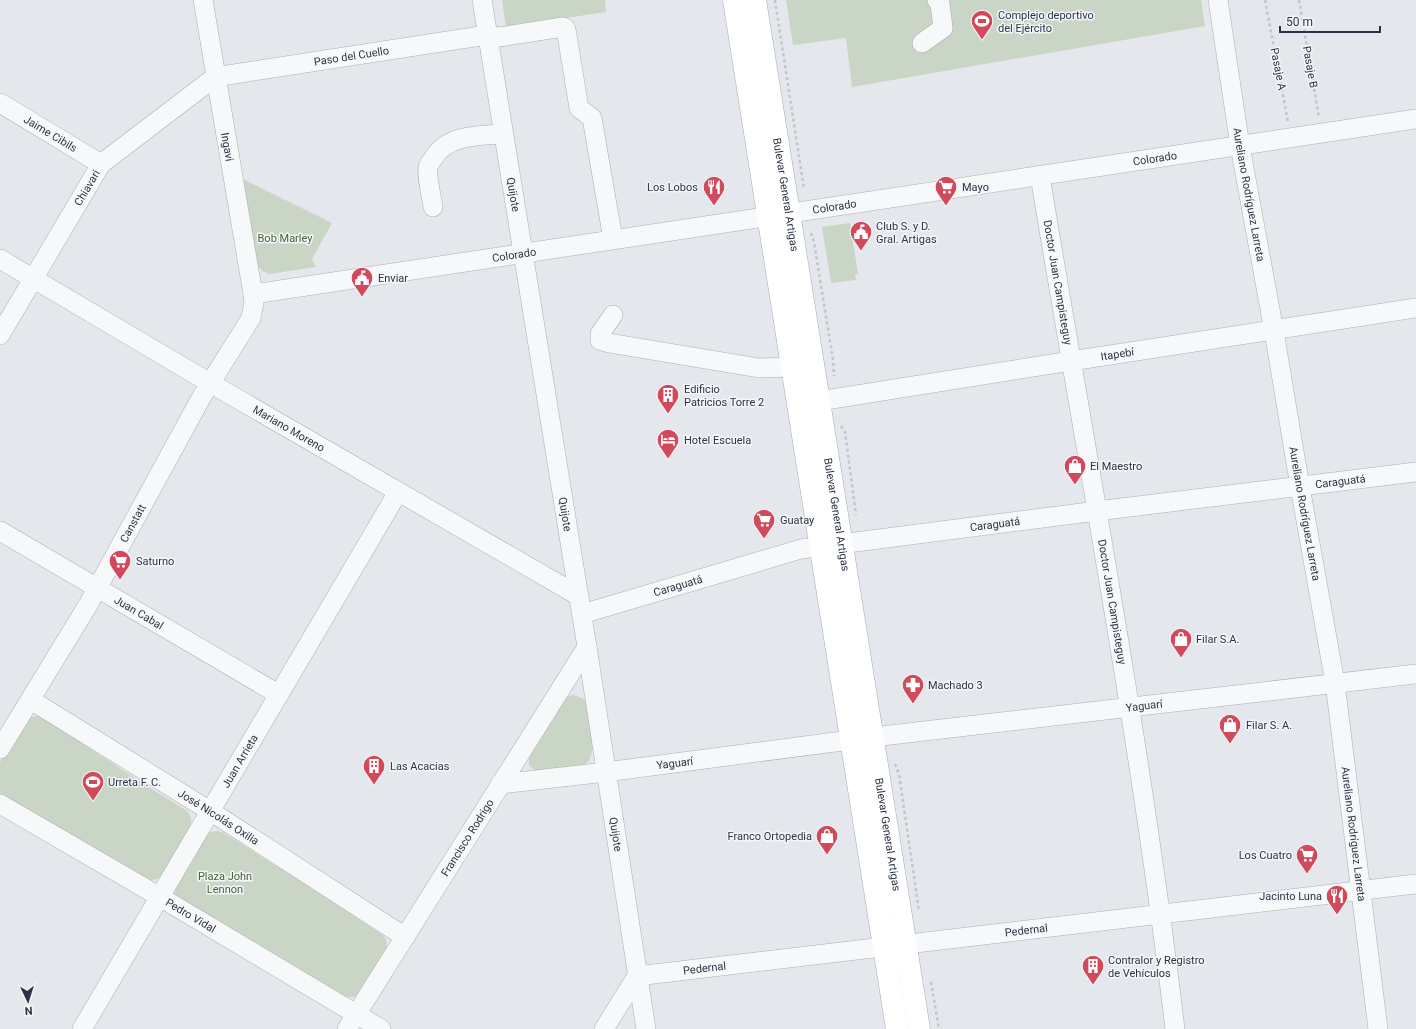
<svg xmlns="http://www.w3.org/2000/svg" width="1416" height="1029" viewBox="0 0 1416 1029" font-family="Roboto,sans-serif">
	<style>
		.green { fill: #c9d6c5 }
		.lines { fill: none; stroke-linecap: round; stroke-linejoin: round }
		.minor-casing { stroke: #a9aeb7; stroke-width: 20 }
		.major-casing { stroke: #a3abb8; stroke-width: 23 }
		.path { stroke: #c2c5cb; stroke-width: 2.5; stroke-dasharray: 3 3; stroke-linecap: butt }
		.minor { stroke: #f7f8fa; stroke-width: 19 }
		.major { stroke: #fff; stroke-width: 22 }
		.labels { text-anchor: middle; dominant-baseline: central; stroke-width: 3; stroke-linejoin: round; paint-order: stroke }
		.poi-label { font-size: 11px; fill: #2b3445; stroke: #f4f6f9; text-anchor: start }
		.street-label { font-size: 11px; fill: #2b3445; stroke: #f4f6f9 }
		.park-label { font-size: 11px; fill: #3f6138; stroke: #f4f6f9 }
	</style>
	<rect width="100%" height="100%" fill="#e4e7ec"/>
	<!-- green -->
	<g class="green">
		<polygon points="502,0 605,0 606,12 506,27"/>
		<polygon points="786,0 1201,0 1205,26 852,87 846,38 793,45"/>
		<polygon points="243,179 332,223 312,259 316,267 269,274 262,271 254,261"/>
		<polygon points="850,223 858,274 855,275 856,280 831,283 822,227"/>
		<polygon points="573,695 582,698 587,703 593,748 590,759 583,767 536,771 529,765 529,755 565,698"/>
		<path d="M40,716L150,788L186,810C189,813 191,816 191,821C190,834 170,863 162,875L157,879L146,881L0,795V762L26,719L31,717Z"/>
		<polygon points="215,831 222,832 307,885 384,936 386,940 387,952 357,996 351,997 343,997 178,899 175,895 174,887 205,833"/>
	</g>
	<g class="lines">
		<!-- minor casing -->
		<g class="minor-casing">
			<g id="minor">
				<path id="s1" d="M482,0L587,647L646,1029"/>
				<path id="s2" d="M1218,0L1240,146L1274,331L1300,487L1335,683L1378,1029"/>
				<polyline points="922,43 943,28 940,4 937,0"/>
				<path id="s3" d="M0,103L101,164"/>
				<path id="s4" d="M1040,176C1087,460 1141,743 1175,1029"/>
				<path d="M433,207C432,199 426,173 428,167C429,164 431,161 433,159C446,135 479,135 503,134"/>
				<path id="s5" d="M0,259L210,383L579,596"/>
				<path id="s6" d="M253,294L1416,119"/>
				<polyline points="613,315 600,334 600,340 609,343 759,368 791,367"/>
				<path id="s7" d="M0,335L101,164L215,77L487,35L499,37L563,27L566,29L579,108L592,118L613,239"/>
				<path id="s8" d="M819,401L1071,361L1416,308"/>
				<path id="s9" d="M0,531L278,694"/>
				<path id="s10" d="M582,614L801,549L1097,511L1416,472"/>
				<path id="s11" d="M31,700L210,811L405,937"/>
				<path id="s12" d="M873,737L1416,674"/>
				<path id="s13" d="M0,749L88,605L201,398L251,318L254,302L253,294L203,0"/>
				<path id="s14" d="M500,784L606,772L850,740"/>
				<path id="s15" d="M0,804L160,897L381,1029"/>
				<path id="s16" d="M637,976L1416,884"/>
				<path id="s17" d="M82,1029L398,492"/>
				<path id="s18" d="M347,1029L587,647"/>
				<polyline points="604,1029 637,976"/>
			</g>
		</g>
		<!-- major casing -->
		<g class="major-casing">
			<g id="major">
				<polyline points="734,0 897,1029"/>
				<path id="s19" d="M755,0L919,1029"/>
			</g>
		</g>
		<!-- path -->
		<g class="path">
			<polyline points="775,0 804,189"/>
			<polyline points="1265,0 1288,122"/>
			<polyline points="1299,0 1319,117"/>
			<polyline points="811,233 814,242 833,360 834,376"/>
			<polyline points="841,426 845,432 856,515"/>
			<polyline points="895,764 899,774 919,911"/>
			<polyline points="931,982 939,1029"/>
		</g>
		<!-- minor -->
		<use href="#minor" class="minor"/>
		<!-- major -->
		<use href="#major" class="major"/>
	</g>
	<!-- icons -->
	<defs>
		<g id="stadium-pin" transform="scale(1.15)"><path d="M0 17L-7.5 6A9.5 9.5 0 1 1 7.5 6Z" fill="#d1495b" stroke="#f4f6f9"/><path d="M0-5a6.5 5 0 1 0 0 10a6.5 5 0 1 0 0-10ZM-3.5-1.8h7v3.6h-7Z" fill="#fff"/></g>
		<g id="restaurant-pin" transform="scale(1.15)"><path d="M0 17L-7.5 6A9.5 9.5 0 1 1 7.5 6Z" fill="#d1495b" stroke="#f4f6f9"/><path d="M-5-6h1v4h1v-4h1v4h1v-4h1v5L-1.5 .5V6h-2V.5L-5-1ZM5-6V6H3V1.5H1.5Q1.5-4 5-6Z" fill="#fff"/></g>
		<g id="supermarket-pin" transform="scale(1.15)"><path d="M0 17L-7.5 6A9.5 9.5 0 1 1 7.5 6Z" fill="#d1495b" stroke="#f4f6f9"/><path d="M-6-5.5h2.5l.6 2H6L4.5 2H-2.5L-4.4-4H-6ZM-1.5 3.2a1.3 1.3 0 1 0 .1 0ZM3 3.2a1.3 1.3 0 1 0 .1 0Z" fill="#fff"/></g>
		<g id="civic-pin" transform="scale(1.15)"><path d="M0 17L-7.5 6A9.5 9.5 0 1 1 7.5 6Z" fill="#d1495b" stroke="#f4f6f9"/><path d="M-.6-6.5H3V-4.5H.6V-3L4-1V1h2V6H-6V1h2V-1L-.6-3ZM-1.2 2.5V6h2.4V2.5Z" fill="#fff"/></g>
		<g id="building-pin" transform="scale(1.15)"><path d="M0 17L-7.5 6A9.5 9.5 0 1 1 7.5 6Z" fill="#d1495b" stroke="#f4f6f9"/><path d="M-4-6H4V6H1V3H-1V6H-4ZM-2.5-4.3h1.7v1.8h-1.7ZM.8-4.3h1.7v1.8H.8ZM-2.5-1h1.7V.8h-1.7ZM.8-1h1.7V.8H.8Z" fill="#fff"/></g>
		<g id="hotel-pin" transform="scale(1.15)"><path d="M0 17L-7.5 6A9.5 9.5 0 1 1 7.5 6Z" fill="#d1495b" stroke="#f4f6f9"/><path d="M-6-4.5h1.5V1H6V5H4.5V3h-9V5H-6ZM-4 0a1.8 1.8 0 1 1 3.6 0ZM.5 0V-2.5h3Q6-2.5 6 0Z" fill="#fff"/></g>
		<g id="shop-pin" transform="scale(1.15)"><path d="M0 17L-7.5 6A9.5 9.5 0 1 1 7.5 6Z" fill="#d1495b" stroke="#f4f6f9"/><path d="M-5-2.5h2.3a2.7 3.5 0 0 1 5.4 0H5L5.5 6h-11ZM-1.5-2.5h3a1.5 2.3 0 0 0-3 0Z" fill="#fff"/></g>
		<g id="pharmacy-pin" transform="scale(1.15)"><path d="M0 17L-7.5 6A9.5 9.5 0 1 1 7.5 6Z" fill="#d1495b" stroke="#f4f6f9"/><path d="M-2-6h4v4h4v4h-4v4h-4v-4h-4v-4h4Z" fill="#fff"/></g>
	</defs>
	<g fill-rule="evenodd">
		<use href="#stadium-pin" x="982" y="21"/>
		<use href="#restaurant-pin" x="714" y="187"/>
		<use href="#supermarket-pin" x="946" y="187"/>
		<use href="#civic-pin" x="861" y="232"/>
		<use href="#civic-pin" x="362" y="278"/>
		<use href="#building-pin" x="668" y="395"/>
		<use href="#hotel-pin" x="668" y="440"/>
		<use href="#shop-pin" x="1075" y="466"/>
		<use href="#supermarket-pin" x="764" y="520"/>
		<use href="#supermarket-pin" x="120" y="561"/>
		<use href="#shop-pin" x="1181" y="639"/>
		<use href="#pharmacy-pin" x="913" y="685"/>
		<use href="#shop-pin" x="1230" y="725"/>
		<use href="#building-pin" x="374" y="766"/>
		<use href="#stadium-pin" x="93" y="782"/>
		<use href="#shop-pin" x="827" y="836"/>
		<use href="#supermarket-pin" x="1307" y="855"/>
		<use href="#restaurant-pin" x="1337" y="896"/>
		<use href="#building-pin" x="1093" y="966"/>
	</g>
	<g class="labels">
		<!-- poi labels -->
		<g class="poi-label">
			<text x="998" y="15">Complejo deportivo<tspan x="998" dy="13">del Ejército</tspan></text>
			<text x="698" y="187" text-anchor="end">Los Lobos</text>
			<text x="962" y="187">Mayo</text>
			<text x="876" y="226">Club S. y D.<tspan x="876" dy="13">Gral. Artigas</tspan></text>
			<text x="378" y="278">Enviar</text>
			<text x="684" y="389">Edificio<tspan x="684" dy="13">Patricios Torre 2</tspan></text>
			<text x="684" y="440">Hotel Escuela</text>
			<text x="1090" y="466">El Maestro</text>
			<text x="780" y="520">Guatay</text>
			<text x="136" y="561">Saturno</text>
			<text x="1196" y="639">Filar S.A.</text>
			<text x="928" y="685">Machado 3</text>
			<text x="1246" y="725">Filar S. A.</text>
			<text x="390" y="766">Las Acacias</text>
			<text x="108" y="782">Urreta F. C.</text>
			<text x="812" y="836" text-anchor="end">Franco Ortopedia</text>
			<text x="1292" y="855" text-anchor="end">Los Cuatro</text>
			<text x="1322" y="896" text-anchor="end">Jacinto Luna</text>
			<text x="1108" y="960">Contralor y Registro<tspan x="1108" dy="13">de Vehículos</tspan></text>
		</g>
		<!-- street labels -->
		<g class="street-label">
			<text stroke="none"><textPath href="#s7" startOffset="480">Paso del Cuello</textPath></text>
			<text transform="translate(1310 67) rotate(80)">Pasaje B</text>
			<text transform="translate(1278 69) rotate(79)">Pasaje A</text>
			<text stroke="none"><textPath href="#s3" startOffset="59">Jaime Cibils</textPath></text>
			<text transform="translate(227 147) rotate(80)">Ingavi</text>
			<text stroke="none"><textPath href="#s6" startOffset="912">Colorado</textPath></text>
			<text stroke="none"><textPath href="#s7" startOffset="171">Chiavari</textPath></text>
			<text stroke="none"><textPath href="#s2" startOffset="197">Aureliano Rodríguez Larreta</textPath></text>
			<text stroke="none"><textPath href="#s1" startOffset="197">Quijote</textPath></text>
			<text stroke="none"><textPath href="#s19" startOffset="197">Bulevar General Artigas</textPath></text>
			<text stroke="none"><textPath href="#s6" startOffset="588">Colorado</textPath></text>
			<text stroke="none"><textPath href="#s6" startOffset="264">Colorado</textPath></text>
			<text stroke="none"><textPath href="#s4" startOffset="108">Doctor Juan Campisteguy</textPath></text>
			<text stroke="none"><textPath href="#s8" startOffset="302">Itapebí</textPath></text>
			<text stroke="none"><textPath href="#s5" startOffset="335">Mariano Moreno</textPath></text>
			<text stroke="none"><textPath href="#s10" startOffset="772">Caraguatá</textPath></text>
			<text stroke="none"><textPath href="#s2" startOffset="521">Aureliano Rodríguez Larreta</textPath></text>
			<text stroke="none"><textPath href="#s1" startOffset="521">Quijote</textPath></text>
			<text stroke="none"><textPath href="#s19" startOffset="521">Bulevar General Artigas</textPath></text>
			<text stroke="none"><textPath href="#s13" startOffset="262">Canstatt</textPath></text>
			<text stroke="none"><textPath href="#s10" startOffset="424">Caraguatá</textPath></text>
			<text stroke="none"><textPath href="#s10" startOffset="100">Caraguatá</textPath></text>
			<text stroke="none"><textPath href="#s4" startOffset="432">Doctor Juan Campisteguy</textPath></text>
			<text stroke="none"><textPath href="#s9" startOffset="161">Juan Cabal</textPath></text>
			<text stroke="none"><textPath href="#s12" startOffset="273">Yaguarí</textPath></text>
			<text stroke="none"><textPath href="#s17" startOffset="311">Juan Arrieta</textPath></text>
			<text stroke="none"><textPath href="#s14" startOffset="176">Yaguarí</textPath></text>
			<text stroke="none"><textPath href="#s11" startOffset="221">José Nicolás Oxilia</textPath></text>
			<text stroke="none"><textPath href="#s1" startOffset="845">Quijote</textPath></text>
			<text stroke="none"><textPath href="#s19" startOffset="845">Bulevar General Artigas</textPath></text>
			<text stroke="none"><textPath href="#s2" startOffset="845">Aureliano Rodríguez Larreta</textPath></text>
			<text stroke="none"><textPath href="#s18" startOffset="226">Francisco Rodrigo</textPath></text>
			<text stroke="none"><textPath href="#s15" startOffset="221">Pedro Vidal</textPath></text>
			<text stroke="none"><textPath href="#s16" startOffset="392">Pedernal</textPath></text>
			<text stroke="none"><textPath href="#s16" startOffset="68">Pedernal</textPath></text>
		</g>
		<!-- park labels -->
		<g class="park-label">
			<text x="285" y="238">Bob Marley</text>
			<text x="225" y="876">Plaza John<tspan x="225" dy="13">Lennon</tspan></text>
		</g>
	</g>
	<!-- north arrow -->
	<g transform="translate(28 1001) rotate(176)" stroke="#f4f6f9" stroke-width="3" paint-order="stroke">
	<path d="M0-3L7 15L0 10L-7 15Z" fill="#2b3445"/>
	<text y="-6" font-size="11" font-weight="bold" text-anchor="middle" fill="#2b3445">N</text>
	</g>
	<!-- scale -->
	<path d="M1280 26v6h100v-6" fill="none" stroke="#2b3445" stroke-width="2"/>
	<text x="1286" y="26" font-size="12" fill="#2b3445" stroke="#f4f6f9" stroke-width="3" paint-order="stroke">50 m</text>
</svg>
